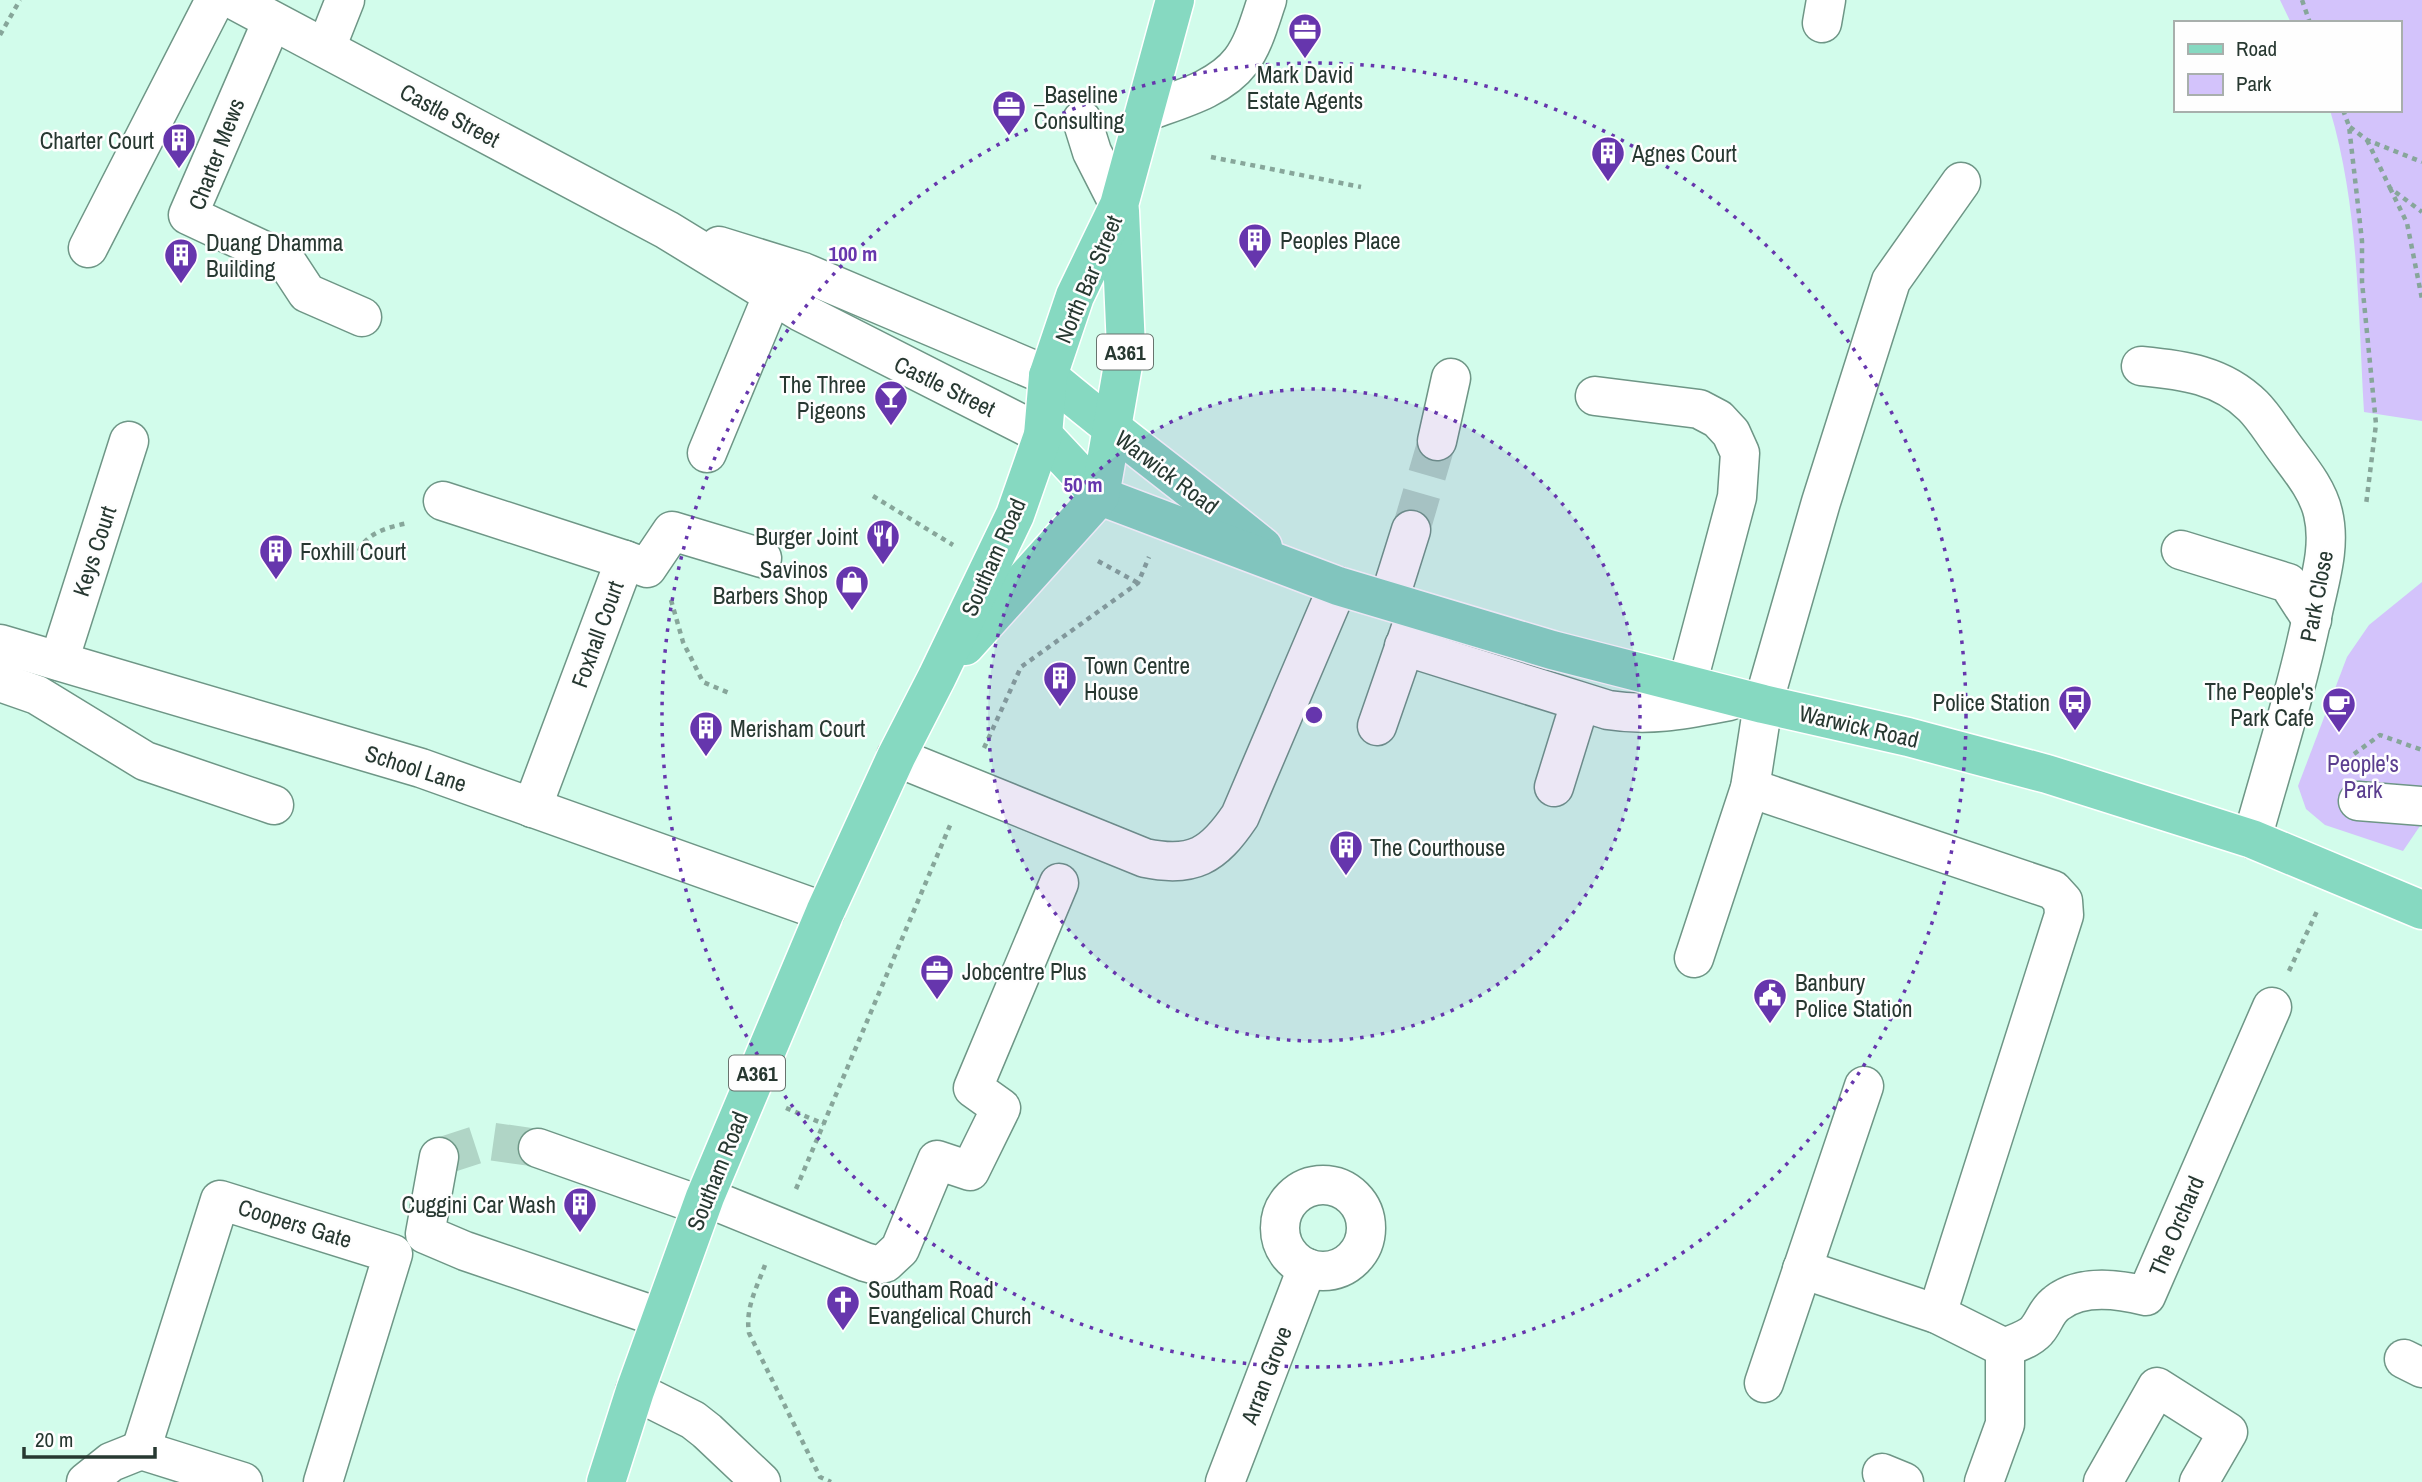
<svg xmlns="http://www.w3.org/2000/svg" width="2422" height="1482" viewBox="0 0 2422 1482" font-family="'Archivo Narrow',sans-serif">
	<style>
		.green { fill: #d3c3fb }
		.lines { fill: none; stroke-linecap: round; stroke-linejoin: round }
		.minor-tunnel { stroke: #b0d5c6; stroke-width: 38; stroke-dasharray: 38 19; stroke-linecap: butt }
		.minor-casing { stroke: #6e9686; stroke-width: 41 }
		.major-casing { stroke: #fff; stroke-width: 41 }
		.path { stroke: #87a69a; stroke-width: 4.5; stroke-dasharray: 5 5; stroke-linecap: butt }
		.minor { stroke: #fff; stroke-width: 38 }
		.major { stroke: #86d9c1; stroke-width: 38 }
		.ring { fill: none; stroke: #6636ad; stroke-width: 3.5; stroke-dasharray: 3.5 7 }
		.labels { text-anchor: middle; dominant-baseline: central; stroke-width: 5; stroke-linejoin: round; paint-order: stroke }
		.shield { fill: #fefefe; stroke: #68736e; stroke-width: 2 }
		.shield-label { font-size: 21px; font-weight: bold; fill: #273831 }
		.poi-label { font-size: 23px; fill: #273831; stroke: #fefefe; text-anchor: start }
		.street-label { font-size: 23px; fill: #273831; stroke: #fefefe }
		.park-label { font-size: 23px; fill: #5b3e8f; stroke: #fefefe }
		.centre { fill: #6636ad; stroke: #fefefe; stroke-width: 3.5 }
		.ring-label { font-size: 21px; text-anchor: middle; font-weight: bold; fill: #6636ad; stroke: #fefefe; stroke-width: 5; stroke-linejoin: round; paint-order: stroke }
	</style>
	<rect width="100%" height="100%" fill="#d2fceb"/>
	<!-- green -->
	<g class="green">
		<path d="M2280,0H2422V421L2364,412C2358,312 2359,207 2330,110H2399V23H2291Z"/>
		<polygon points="2422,582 2422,823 2403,851 2325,825 2306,809 2298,786 2347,657 2369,625"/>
	</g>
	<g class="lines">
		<!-- minor-tunnel -->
		<g class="minor-tunnel">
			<polyline points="1411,530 1437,441"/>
			<polyline points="439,1157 488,1141 538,1148"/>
		</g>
		<!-- minor casing -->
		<g class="minor-casing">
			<g id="minor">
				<polyline points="234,0 667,230 801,312 1043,435"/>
				<polyline points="272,21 188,215 286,261 307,293 362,317"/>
				<polyline points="1822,23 1826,0"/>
				<polyline points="326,48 345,0"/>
				<path d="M1145,112C1177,100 1219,90 1241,61C1254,44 1260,20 1267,0"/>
				<polyline points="1082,120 1092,152 1119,205"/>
				<polyline points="719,246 803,272 1048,376"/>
				<polyline points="88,248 215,0"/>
				<path d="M2141,366C2183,370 2222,375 2253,406C2263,416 2271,429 2279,440C2294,462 2317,486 2323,513C2331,546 2320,579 2313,612C2297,689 2273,764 2252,839"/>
				<polyline points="1595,396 1699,409 1718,419 1731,433 1740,453 1737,497 1687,685"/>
				<polyline points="1437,441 1451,378"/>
				<polyline points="707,453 782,272"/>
				<polyline points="443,501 625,560 532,808"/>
				<polyline points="2181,550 2288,583 2312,620"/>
				<polyline points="625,560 647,568 672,531 762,558"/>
				<polyline points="1389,600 1411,530"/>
				<polyline points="0,644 421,768 825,912"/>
				<path d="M1404,646L1608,710C1652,717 1687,709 1729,701"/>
				<polyline points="59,661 129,441"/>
				<polyline points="0,682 37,695 145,761 274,805"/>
				<polyline points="1377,726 1413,622"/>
				<path d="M896,757L1145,858C1193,868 1213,856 1240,816L1338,586"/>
				<polyline points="1554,787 1580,703"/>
				<polyline points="1750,788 2053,890 2063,901 2064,915 1937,1314"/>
				<polyline points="2358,801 2422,806"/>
				<polyline points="1694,958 1750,788 1763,704 1821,502 1891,281 1961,182"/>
				<polyline points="538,1148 702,1206"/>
				<polyline points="439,1157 425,1234 465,1251 661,1318"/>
				<circle cx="1323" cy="1228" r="43"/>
				<polyline points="705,1197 865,1262 876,1265 885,1263 900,1249 937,1160 970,1171 1001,1108 973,1088 1059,883"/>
				<polyline points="1802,1269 1937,1314 2005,1348"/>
				<path d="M2005,1348C2015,1343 2032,1338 2038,1329C2045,1320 2047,1310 2057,1303C2081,1284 2118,1289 2146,1296L2272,1007"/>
				<polyline points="2404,1359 2422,1368"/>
				<polyline points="1764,1383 1864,1086"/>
				<polyline points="635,1391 693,1420 707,1431 761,1482"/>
				<polyline points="1882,1473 1904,1482"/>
				<polyline points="86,1482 111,1462 141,1450"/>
				<polyline points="243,1482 141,1450 220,1200 393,1254 323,1482"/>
				<polyline points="1225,1482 1307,1268"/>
				<polyline points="1984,1482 2005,1424 2005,1348"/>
				<polyline points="2103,1482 2157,1387 2228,1432 2199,1482"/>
			</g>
		</g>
		<!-- major casing -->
		<g class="major-casing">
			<g id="major">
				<path d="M1048,376C1118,435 1192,489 1263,547"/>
				<polyline points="1043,435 1100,496 1338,586 1552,650 1763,704 1908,737 2047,774 2252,839 2422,910"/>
				<polyline points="965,646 1100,496 1126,348 1120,211"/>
				<polyline points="606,1482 635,1391 705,1197 825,912 896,757 937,677 1015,515 1043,435 1048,376 1075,296 1119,205 1175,0"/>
			</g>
		</g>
		<!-- path -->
		<g class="path">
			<polyline points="2302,0 2310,23"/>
			<polyline points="0,35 20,0"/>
			<polyline points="2343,110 2349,126 2362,241 2362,282 2376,424 2366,505"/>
			<polyline points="2350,127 2367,140 2422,162"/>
			<polyline points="2367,140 2390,188 2422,212"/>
			<polyline points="1211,157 1361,187"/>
			<polyline points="2390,188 2407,223 2422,299"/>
			<polyline points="873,496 953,545"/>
			<path d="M359,551C367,532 389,527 408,523"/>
			<polyline points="1098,561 1138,583"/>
			<polyline points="671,600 683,642 703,682 729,693"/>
			<polyline points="984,748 1021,667 1138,583 1149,557"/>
			<polyline points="2354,754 2380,735 2422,750"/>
			<polyline points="2289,971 2318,909"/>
			<polyline points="786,1108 824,1124"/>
			<polyline points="796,1189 951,823"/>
			<path d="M765,1265C757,1287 745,1308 749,1333L820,1477L831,1482"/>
		</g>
		<!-- minor -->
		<use href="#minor" class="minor"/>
		<!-- major -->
		<use href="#major" class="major"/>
	</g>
	<!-- distance rings -->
	<circle cx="1314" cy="715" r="326" fill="#6636ad" fill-opacity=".12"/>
	<g class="ring">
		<circle cx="1314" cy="715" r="326"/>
		<circle cx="1314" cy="715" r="652"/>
	</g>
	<!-- icons -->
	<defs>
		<g id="office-pin" transform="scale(1.75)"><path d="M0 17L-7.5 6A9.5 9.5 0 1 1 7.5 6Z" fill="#6636ad" stroke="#fefefe"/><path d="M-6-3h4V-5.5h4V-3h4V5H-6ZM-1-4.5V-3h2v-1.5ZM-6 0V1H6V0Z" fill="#fff"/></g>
		<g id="building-pin" transform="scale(1.75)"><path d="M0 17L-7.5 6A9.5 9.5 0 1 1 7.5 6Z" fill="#6636ad" stroke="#fefefe"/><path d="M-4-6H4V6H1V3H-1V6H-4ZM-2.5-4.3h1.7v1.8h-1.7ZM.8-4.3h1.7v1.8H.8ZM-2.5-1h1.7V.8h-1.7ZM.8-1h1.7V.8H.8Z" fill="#fff"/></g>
		<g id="bar-pin" transform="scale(1.75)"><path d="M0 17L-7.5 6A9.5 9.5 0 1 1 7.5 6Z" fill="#6636ad" stroke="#fefefe"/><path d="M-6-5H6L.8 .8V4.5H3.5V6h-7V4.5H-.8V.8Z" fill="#fff"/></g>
		<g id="restaurant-pin" transform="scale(1.75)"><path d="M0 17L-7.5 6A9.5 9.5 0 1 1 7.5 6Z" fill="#6636ad" stroke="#fefefe"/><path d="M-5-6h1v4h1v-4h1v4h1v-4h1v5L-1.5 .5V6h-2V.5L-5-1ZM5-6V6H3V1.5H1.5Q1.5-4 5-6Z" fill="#fff"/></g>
		<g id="shop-pin" transform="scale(1.75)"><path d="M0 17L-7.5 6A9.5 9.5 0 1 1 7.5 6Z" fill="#6636ad" stroke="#fefefe"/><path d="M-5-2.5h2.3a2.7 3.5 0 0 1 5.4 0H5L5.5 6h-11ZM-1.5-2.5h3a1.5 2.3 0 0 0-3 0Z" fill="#fff"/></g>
		<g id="bus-pin" transform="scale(1.75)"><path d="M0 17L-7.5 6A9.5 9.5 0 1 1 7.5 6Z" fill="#6636ad" stroke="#fefefe"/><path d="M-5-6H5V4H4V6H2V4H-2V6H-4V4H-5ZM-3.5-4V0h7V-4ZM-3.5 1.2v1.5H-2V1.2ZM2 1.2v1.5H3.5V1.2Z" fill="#fff"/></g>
		<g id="cafe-pin" transform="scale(1.75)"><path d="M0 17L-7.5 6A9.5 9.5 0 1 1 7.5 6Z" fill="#6636ad" stroke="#fefefe"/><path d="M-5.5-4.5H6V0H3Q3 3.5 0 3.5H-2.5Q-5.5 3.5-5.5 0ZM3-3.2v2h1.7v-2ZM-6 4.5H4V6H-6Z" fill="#fff"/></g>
		<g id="civic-pin" transform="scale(1.75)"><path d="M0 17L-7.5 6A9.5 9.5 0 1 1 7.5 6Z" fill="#6636ad" stroke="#fefefe"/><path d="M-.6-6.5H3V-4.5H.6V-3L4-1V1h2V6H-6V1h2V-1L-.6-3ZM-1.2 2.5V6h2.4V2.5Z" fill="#fff"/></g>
		<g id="church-pin" transform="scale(1.75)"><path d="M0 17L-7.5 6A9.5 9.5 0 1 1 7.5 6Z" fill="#6636ad" stroke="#fefefe"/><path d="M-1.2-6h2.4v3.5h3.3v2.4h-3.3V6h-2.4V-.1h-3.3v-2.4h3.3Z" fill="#fff"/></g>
	</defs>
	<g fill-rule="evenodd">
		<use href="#office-pin" x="1305" y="30"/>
		<use href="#office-pin" x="1009" y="107"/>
		<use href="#building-pin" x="179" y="140"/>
		<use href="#building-pin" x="1608" y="153"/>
		<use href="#building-pin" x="1255" y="240"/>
		<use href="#building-pin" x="181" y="255"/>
		<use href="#bar-pin" x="891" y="397"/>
		<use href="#restaurant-pin" x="883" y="536"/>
		<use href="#building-pin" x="276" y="551"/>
		<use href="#shop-pin" x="852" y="582"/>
		<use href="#building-pin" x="1060" y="678"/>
		<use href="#bus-pin" x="2075" y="702"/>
		<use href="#cafe-pin" x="2339" y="704"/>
		<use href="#building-pin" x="706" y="728"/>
		<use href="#building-pin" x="1346" y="847"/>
		<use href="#office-pin" x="937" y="971"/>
		<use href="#civic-pin" x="1770" y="995"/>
		<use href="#building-pin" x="580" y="1204"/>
		<use href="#church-pin" x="843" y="1302"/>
	</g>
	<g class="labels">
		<!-- shield labels -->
		<g class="shield">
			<rect x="1097" y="334.5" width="56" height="35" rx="5"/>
			<rect x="729" y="1055.5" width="56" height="35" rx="5"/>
		</g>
		<g class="shield-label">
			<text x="1125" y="352">A361</text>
			<text x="757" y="1073">A361</text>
		</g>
		<!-- poi labels -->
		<g class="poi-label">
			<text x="1305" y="74" text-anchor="middle">Mark David<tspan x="1305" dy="26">Estate Agents</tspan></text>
			<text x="1034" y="94">_Baseline<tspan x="1034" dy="26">Consulting</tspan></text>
			<text x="154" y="140" text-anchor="end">Charter Court</text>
			<text x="1632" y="153">Agnes Court</text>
			<text x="1280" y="240">Peoples Place</text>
			<text x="206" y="242">Duang Dhamma<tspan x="206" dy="26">Building</tspan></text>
			<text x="866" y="384" text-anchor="end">The Three<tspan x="866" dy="26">Pigeons</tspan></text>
			<text x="858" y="536" text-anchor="end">Burger Joint</text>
			<text x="300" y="551">Foxhill Court</text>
			<text x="828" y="569" text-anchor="end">Savinos<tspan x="828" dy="26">Barbers Shop</tspan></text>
			<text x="1084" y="665">Town Centre<tspan x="1084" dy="26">House</tspan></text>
			<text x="2314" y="691" text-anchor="end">The People's<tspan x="2314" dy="26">Park Cafe</tspan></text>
			<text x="2050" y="702" text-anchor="end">Police Station</text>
			<text x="730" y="728">Merisham Court</text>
			<text x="1370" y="847">The Courthouse</text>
			<text x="962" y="971">Jobcentre Plus</text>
			<text x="1795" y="982">Banbury<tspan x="1795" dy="26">Police Station</tspan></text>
			<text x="556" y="1204" text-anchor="end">Cuggini Car Wash</text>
			<text x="868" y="1289">Southam Road<tspan x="868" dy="26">Evangelical Church</tspan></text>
		</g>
		<!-- street labels -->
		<g class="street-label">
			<text transform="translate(450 115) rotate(28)">Castle Street</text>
			<text transform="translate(216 154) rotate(-69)">Charter Mews</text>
			<text transform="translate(1088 279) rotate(-67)">North Bar Street</text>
			<text transform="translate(945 386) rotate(26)">Castle Street</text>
			<text transform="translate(1167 472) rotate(37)">Warwick Road</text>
			<text transform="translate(94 551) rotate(-72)">Keys Court</text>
			<text transform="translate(993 557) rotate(-66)">Southam Road</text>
			<text transform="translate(2316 596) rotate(-79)">Park Close</text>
			<text transform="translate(597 634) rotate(-70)">Foxhall Court</text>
			<text transform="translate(1859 726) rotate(13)">Warwick Road</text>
			<text transform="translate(416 768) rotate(18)">School Lane</text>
			<text transform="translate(717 1171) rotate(-68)">Southam Road</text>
			<text transform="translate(295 1223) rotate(17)">Coopers Gate</text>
			<text transform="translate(2176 1226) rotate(-67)">The Orchard</text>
			<text transform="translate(1266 1375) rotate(-69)">Arran Grove</text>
		</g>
		<!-- park labels -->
		<g class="park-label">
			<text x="2363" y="763">People's<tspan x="2363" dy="26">Park</tspan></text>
		</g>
	</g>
	<circle cx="1314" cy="715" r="10" class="centre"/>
	<g class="ring-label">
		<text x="853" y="261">100 m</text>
		<text x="1083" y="492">50 m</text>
	</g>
	<!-- legend -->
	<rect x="2174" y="21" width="228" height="91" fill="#fefefe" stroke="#a8afac" stroke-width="2"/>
	<rect x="2188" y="44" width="35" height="10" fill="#86d9c1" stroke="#a8afac" stroke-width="2"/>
	<text x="2236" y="56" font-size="21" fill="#273831">Road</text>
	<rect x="2188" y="74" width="35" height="21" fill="#d3c3fb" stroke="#a8afac" stroke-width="2"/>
	<text x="2236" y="91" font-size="21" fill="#273831">Park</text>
	<!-- scale -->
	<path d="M24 1447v10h131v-10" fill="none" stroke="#273831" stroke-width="3.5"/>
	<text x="35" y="1447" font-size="21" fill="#273831" stroke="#fefefe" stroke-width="5" paint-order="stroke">20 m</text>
</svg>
